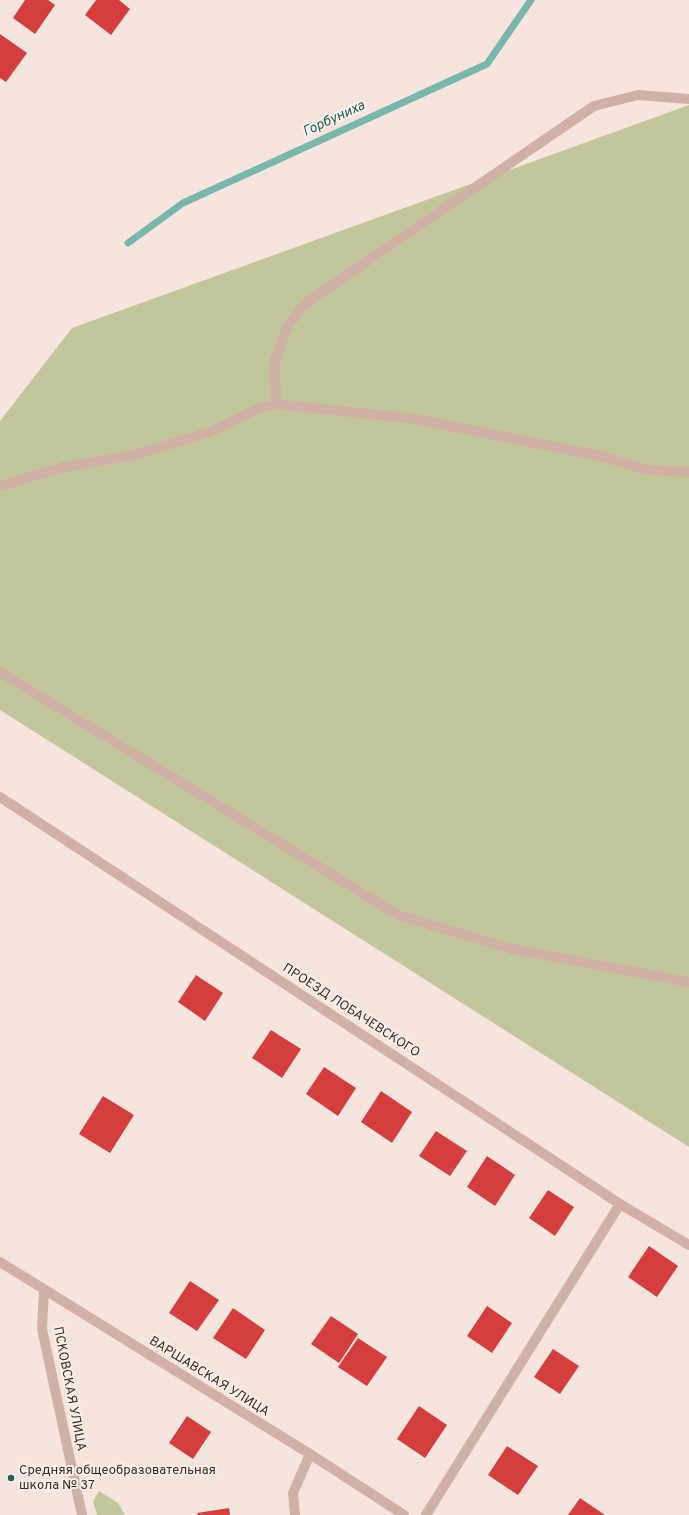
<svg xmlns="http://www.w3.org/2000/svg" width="689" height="1515" viewBox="0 0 689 1515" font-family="Overpass,sans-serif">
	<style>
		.green { fill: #c2c79b }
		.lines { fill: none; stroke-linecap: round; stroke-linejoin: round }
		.stream { stroke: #79b6ab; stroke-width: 7 }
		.building { fill: #d43f3d }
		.minor { stroke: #d0b1a7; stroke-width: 10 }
		.poi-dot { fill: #186356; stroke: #fcf0eb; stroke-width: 1.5 }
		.labels { text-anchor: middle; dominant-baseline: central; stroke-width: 4; stroke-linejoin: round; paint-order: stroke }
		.street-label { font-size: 13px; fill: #3b2a29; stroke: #fcf0eb }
		.poi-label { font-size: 13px; fill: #3b2a29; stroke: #fcf0eb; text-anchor: start }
		.water-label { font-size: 14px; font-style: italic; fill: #186356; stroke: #fcf0eb }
	</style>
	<rect width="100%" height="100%" fill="#f5e5de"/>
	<!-- green -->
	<g class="green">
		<polygon points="689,105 689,1147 0,710 0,421 72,328"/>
		<polygon points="99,1491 118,1503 125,1515 97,1515 93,1501"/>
	</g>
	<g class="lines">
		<!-- stream -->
		<polyline class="stream" points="128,243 183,203 487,64 531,0"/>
	</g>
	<!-- building -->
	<g class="building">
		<polygon points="25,0 48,0 55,5 35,34 13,18"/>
		<polygon points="96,0 119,0 130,9 111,35 85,15"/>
		<polygon points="0,34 27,53 6,82 0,78"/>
		<polygon points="196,975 223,993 205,1021 178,1002"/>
		<polygon points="271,1030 301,1049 282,1078 252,1058"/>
		<polygon points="324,1067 356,1088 338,1116 306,1094"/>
		<polygon points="381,1091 412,1112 392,1143 361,1122"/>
		<polygon points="103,1096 134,1115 110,1153 79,1134"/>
		<polygon points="436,1131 467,1151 450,1176 419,1156"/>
		<polygon points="487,1156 515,1175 495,1206 467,1187"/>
		<polygon points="548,1190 574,1207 555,1236 529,1218"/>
		<polygon points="649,1246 678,1266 657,1297 628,1277"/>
		<polygon points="190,1281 219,1300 197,1331 169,1313"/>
		<polygon points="487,1306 512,1323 492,1353 467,1336"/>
		<polygon points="233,1308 265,1330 246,1359 213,1338"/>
		<polygon points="331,1316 358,1334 339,1363 311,1344"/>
		<polygon points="358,1338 387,1357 367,1386 338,1367"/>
		<polygon points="553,1349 579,1366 560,1394 534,1377"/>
		<polygon points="419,1406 447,1425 425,1458 397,1439"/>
		<polygon points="187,1416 211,1432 193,1459 169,1443"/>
		<polygon points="507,1446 538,1466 518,1495 488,1475"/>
		<polygon points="580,1498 605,1515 568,1515"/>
		<polygon points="229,1508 230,1515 198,1515 197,1513"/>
	</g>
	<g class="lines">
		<!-- minor -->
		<g class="minor">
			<polyline points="276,404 275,361 286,329 303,305 594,106 638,95 689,99"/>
			<polyline points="0,486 64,467 134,455 210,432 260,408 276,404 416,419 600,456 648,470 689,472"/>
			<polyline points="0,672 398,915 512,949 689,982"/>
			<polyline points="0,797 620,1204 689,1245"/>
			<polyline points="0,1262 310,1454 404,1515"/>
			<polyline points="44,1290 42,1329 82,1515"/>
			<polyline points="295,1515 293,1493 310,1454"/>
			<polyline points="426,1515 620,1204"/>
		</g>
	</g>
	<!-- markers -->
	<circle class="poi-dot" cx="11" cy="1478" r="4"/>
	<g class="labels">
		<!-- street labels -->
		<g class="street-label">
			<text transform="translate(351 1011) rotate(33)">ПРОЕЗД ЛОБАЧЕВСКОГО</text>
			<text transform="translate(209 1377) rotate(32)">ВАРШАВСКАЯ УЛИЦА</text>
			<text transform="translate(69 1389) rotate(79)">ПСКОВСКАЯ УЛИЦА</text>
		</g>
		<!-- poi labels -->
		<g class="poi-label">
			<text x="19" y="1471">Средняя общеобразовательная<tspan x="19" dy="15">школа № 37</tspan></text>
		</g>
		<!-- water labels -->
		<g class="water-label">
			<text transform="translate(334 119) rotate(-25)">Горбуниха</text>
		</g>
	</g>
</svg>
